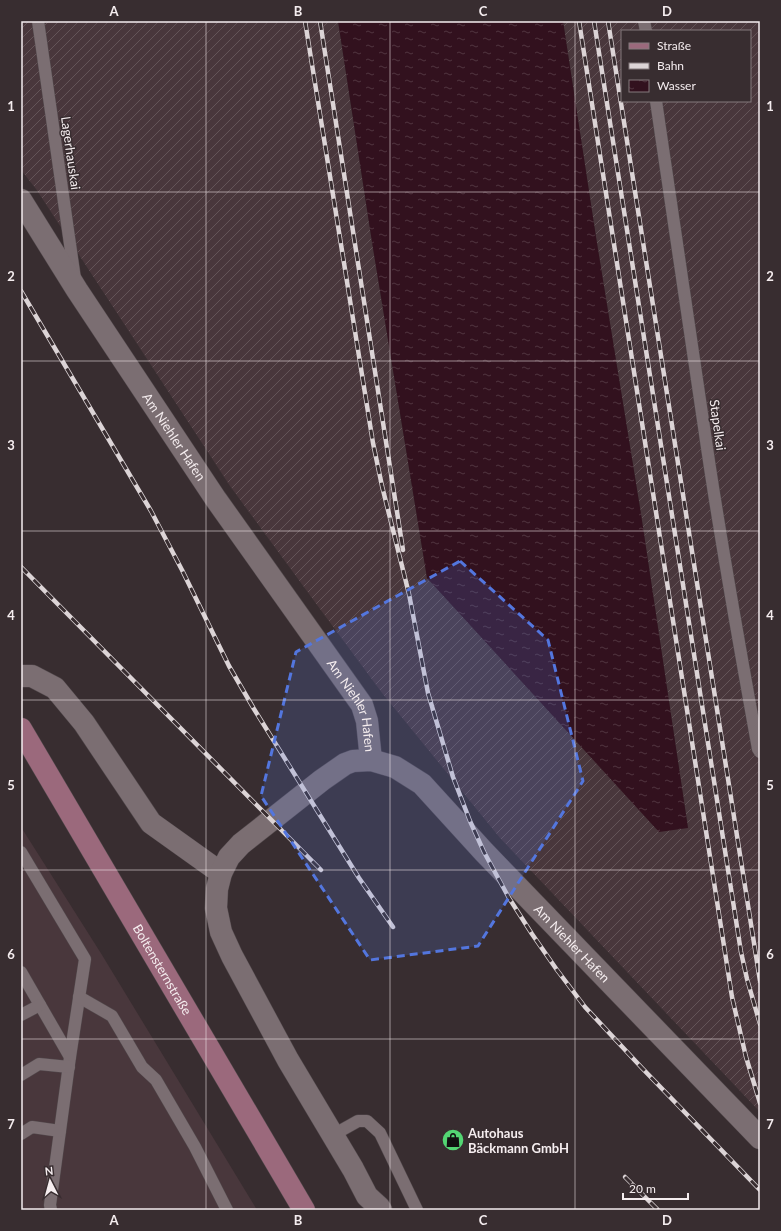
<svg xmlns="http://www.w3.org/2000/svg" width="781" height="1231" viewBox="0 0 781 1231" font-family="Lato,sans-serif">
	<style>
		.built { fill: #49373c }
		.industrial { fill: url(#industrial-furrows); fill-rule: evenodd }
		.water { fill: url(#water-ripples) }
		.lines { fill: none; stroke-linecap: round; stroke-linejoin: round }
		.lane-casing { stroke: #52494c; stroke-width: 13 }
		.street-casing { stroke: #52494c; stroke-width: 23 }
		.secondary-casing { stroke: #52494c; stroke-width: 23 }
		.lane { stroke: #7b6e72; stroke-width: 12 }
		.street { stroke: #7b6e72; stroke-width: 22 }
		.secondary { stroke: #9b697c; stroke-width: 22 }
		.rail-casing { stroke: #dcd4d6; stroke-width: 4.5 }
		.rail { stroke: #382d30; stroke-width: 3; stroke-dasharray: 9; stroke-linecap: butt }
		.marked { fill: #5376de; fill-opacity: 0.2; stroke: #5376de; stroke-width: 3; stroke-dasharray: 8 5; stroke-linejoin: round }
		.grid { fill: none; stroke: #f5edef; stroke-width: 1; stroke-opacity: 0.55 }
		.labels { text-anchor: middle; dominant-baseline: central; stroke-width: 3; stroke-linejoin: round; paint-order: stroke }
		.street-label { font-size: 13px; fill: #f5edef; stroke: #382d30 }
		.poi-label { font-size: 13px; font-weight: bold; fill: #f5edef; stroke: #382d30; text-anchor: start }
		.neatline { fill: none; stroke: #f5edef; stroke-width: 1.5 }
		.grid-label { font-size: 13px; text-anchor: middle; font-weight: bold; fill: #f5edef }
	</style>
	<defs>
		<pattern id="industrial-furrows" width="10" height="10" patternUnits="userSpaceOnUse"><rect width="10" height="10" fill="#49373c"/><path d="M-1 1l2-2M0 10L10 0M9 11l2-2" fill="none" stroke="#645458"/></pattern>
		<pattern id="water-ripples" width="26" height="14" patternUnits="userSpaceOnUse"><rect width="26" height="14" fill="#32111e"/><path d="M2 4q2-2 4 0t4 0M15 11q2-2 4 0t4 0" fill="none" stroke="#50343f"/></pattern>
	</defs>
	<rect width="100%" height="100%" fill="#382d30"/>
	<!-- built -->
	<polygon class="built" points="21,827 102,955 257,1210 21,1210"/>
	<!-- industrial -->
	<path class="industrial" d="M21,21H338L372,242L427,578L688,828L641,514L596,237L563,21H760V1112L500,838L382,693L320,609L230,486L36,189L21,170ZM622,31H750V101H622Z"/>
	<!-- water -->
	<polygon class="water" points="338,21 563,21 596,237 641,514 688,828 659,832 427,578 372,242"/>
	<g class="lines">
		<!-- lane casing -->
		<g class="lane-casing">
			<g id="lane">
				<polyline points="38,21 75,279"/>
				<polyline points="644,21 646,31"/>
				<path d="M656,101C673,212 688,323 705,434C720,539 739,644 758,749L760,752"/>
				<polyline points="21,852 85,959 70,1057"/>
				<polyline points="21,972 70,1057 50,1205 51,1210"/>
				<polyline points="79,997 112,1016 142,1067 156,1080 195,1147 227,1210"/>
				<polyline points="21,1015 40,1005"/>
				<polyline points="21,1075 39,1064 69,1067"/>
				<polyline points="21,1134 32,1127 60,1131"/>
				<polyline points="333,1135 358,1121 367,1121 380,1133 417,1210"/>
			</g>
		</g>
		<!-- street casing -->
		<g class="street-casing">
			<g id="street">
				<path id="s1" d="M21,200L77,290L215,498L362,705L367,721L371,760"/>
				<polyline points="21,676 32,676 55,688 84,723 151,823 221,873"/>
				<path id="s2" d="M381,1210L379,1207L367,1196L353,1169L288,1060L232,956L221,932L216,908L217,889L221,873L229,857L241,844L322,780L345,764L353,761L371,760L395,767L422,784L484,852L760,1138"/>
			</g>
		</g>
		<!-- secondary casing -->
		<g class="secondary-casing">
			<g id="secondary">
				<path id="s3" d="M21,729L304,1210"/>
			</g>
		</g>
		<!-- lane -->
		<use href="#lane" class="lane"/>
		<!-- street -->
		<use href="#street" class="street"/>
		<!-- secondary -->
		<use href="#secondary" class="secondary"/>
		<!-- rail casing -->
		<g class="rail-casing">
			<g id="rail">
				<polyline points="305,21 373,443 382,486 409,594 428,693 453,777 470,821 484,852 509,898 532,934 557,970 585,1007 642,1068 760,1190"/>
				<polyline points="320,21 403,550"/>
				<polyline points="579,21 732,997 746,1057 760,1103"/>
				<polyline points="594,21 741,952 747,979 760,1024"/>
				<polyline points="608,21 760,981"/>
				<polyline points="21,291 151,511 182,570 229,666 254,709 359,878 393,927"/>
				<polyline points="21,567 321,870"/>
				<polyline points="625,1177 658,1210"/>
			</g>
		</g>
		<!-- rail -->
		<use href="#rail" class="rail"/>
	</g>
	<!-- marked area -->
	<path class="marked" d="M460,561L548,640L583,781L478,946L370,960L261,796L296,652Z"/>
	<!-- grid -->
	<path class="grid" d="M206,21V1210M390,21V1210M575,21V1210M21,192H760M21,361H760M21,531H760M21,700H760M21,870H760M21,1039H760"/>
	<!-- icons -->
	<defs>
		<g id="shop-disc" transform="scale(1.15)"><circle r="9.5" fill="#53d673" stroke="#382d30"/><path d="M-5-2.5h2.3a2.7 3.5 0 0 1 5.4 0H5L5.5 6h-11ZM-1.5-2.5h3a1.5 2.3 0 0 0-3 0Z" fill="#111"/></g>
	</defs>
	<g fill-rule="evenodd">
		<use href="#shop-disc" x="453" y="1140"/>
	</g>
	<g class="labels">
		<!-- street labels -->
		<g class="street-label">
			<text transform="translate(71 153) rotate(82)">Lagerhauskai</text>
			<text transform="translate(718 425) rotate(82)">Stapelkai</text>
			<text stroke="none"><textPath href="#s1" startOffset="282">Am Niehler Hafen</textPath></text>
			<text stroke="none"><textPath href="#s1" startOffset="606">Am Niehler Hafen</textPath></text>
			<text stroke="none"><textPath href="#s2" startOffset="851">Am Niehler Hafen</textPath></text>
			<text stroke="none"><textPath href="#s3" startOffset="279">Boltensternstraße</textPath></text>
		</g>
		<!-- poi labels -->
		<g class="poi-label">
			<text x="468" y="1133">Autohaus<tspan x="468" dy="15">Bäckmann GmbH</tspan></text>
		</g>
	</g>
	<!-- border -->
	<rect width="781" height="1231" fill="none" stroke="#382d30" stroke-width="44"/>
	<!-- legend -->
	<rect x="621" y="30" width="130" height="72" fill="#382d30" stroke="#847a7c"/>
	<rect x="629" y="43" width="20" height="6" fill="#9b697c" stroke="#847a7c"/>
	<text x="657" y="50" font-size="12" fill="#f5edef">Straße</text>
	<rect x="629" y="63" width="20" height="6" fill="#dcd4d6" stroke="#847a7c"/>
	<text x="657" y="70" font-size="12" fill="#f5edef">Bahn</text>
	<rect x="629" y="80" width="20" height="12" fill="url(#water-ripples)" stroke="#847a7c"/>
	<text x="657" y="90" font-size="12" fill="#f5edef">Wasser</text>
	<!-- north arrow -->
	<g transform="translate(50 1181) rotate(354)" stroke="#382d30" stroke-width="3" paint-order="stroke">
	<path d="M0-3L7 15L0 10L-7 15Z" fill="#f5edef"/>
	<text y="-6" font-size="11" font-weight="bold" text-anchor="middle" fill="#f5edef">N</text>
	</g>
	<!-- scale -->
	<path d="M623 1193v6h65v-6" fill="none" stroke="#f5edef" stroke-width="2"/>
	<text x="629" y="1193" font-size="12" fill="#f5edef" stroke="#382d30" stroke-width="3" paint-order="stroke">20 m</text>
	<rect x="22" y="22" width="737" height="1187" class="neatline"/>
	<g class="grid-label">
		<text x="114" y="16">A</text>
		<text x="298" y="16">B</text>
		<text x="483" y="16">C</text>
		<text x="667" y="16">D</text>
		<text x="11" y="111">1</text>
		<text x="770" y="111">1</text>
		<text x="11" y="281">2</text>
		<text x="770" y="281">2</text>
		<text x="11" y="450">3</text>
		<text x="770" y="450">3</text>
		<text x="11" y="620">4</text>
		<text x="770" y="620">4</text>
		<text x="11" y="790">5</text>
		<text x="770" y="790">5</text>
		<text x="11" y="959">6</text>
		<text x="770" y="959">6</text>
		<text x="11" y="1129">7</text>
		<text x="770" y="1129">7</text>
		<text x="114" y="1225">A</text>
		<text x="298" y="1225">B</text>
		<text x="483" y="1225">C</text>
		<text x="667" y="1225">D</text>
	</g>
</svg>
